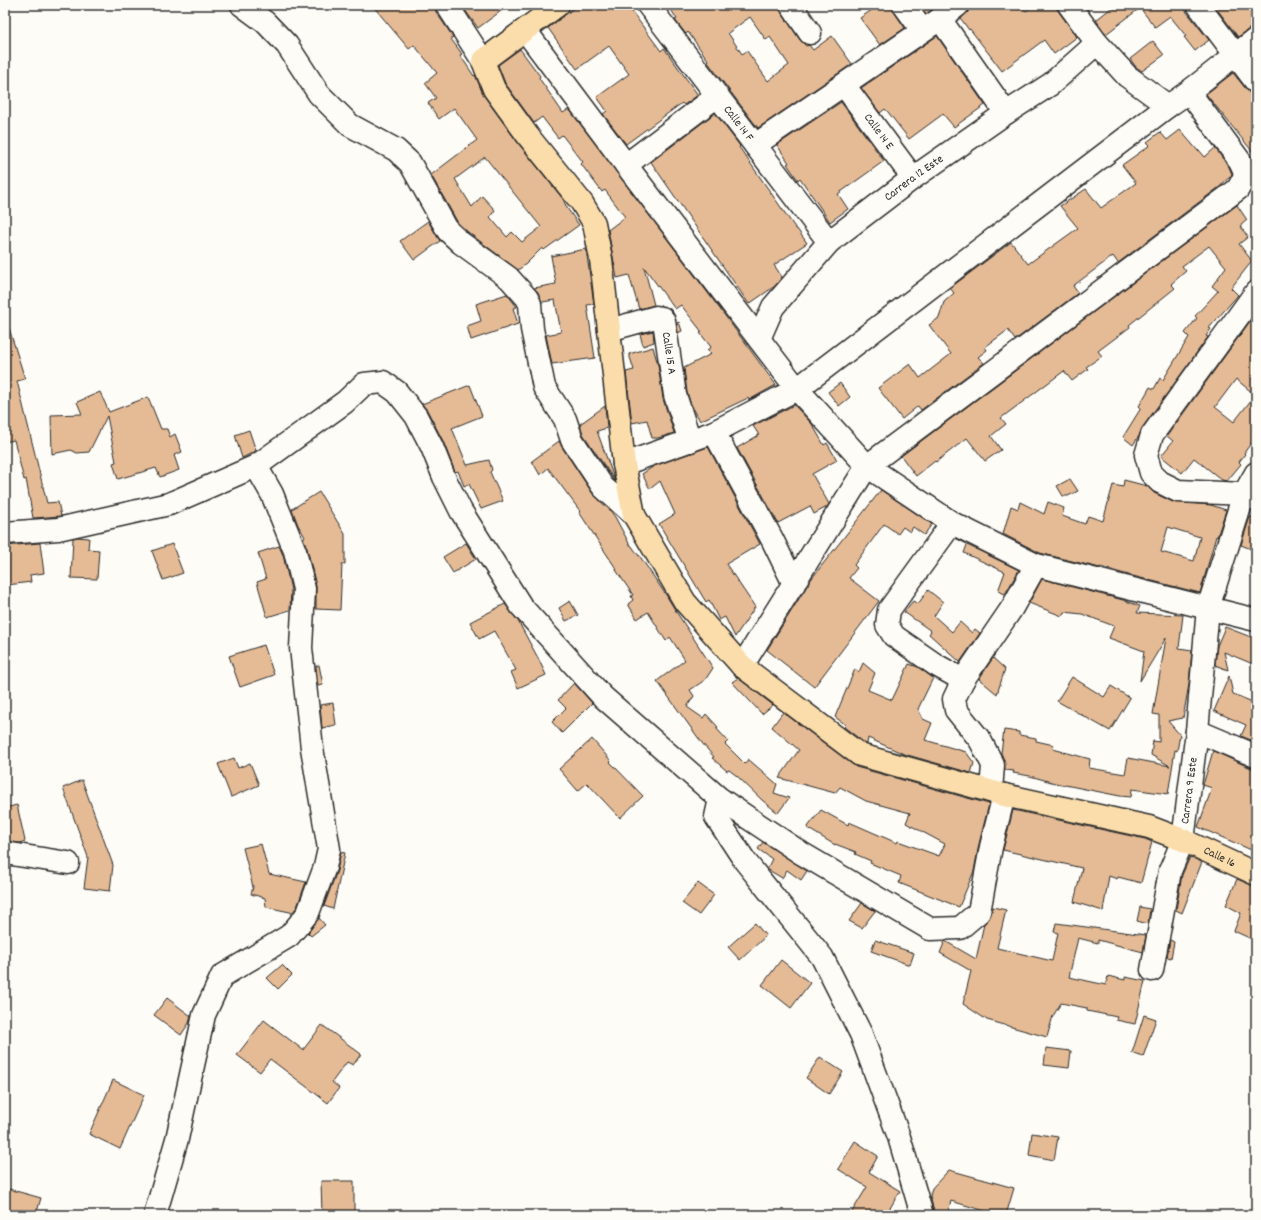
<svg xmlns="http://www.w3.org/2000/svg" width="1261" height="1220" viewBox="0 0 1261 1220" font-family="Dekko,sans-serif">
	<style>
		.building { fill: #e5bb95; stroke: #2b2b2b; fill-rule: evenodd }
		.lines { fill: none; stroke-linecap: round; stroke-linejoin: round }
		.minor-casing { stroke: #2b2b2b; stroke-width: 25 }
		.major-casing { stroke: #2b2b2b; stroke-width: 25 }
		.minor { stroke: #fdfcf7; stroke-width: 22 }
		.major { stroke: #fbddab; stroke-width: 22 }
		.labels { text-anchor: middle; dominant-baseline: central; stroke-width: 3; stroke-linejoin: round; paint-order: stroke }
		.street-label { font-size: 12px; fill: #2b2b2b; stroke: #fdfcf7 }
	</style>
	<rect width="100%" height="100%" fill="#fdfcf7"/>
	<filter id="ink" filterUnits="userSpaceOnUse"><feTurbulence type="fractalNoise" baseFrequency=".025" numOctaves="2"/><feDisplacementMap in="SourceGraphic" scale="8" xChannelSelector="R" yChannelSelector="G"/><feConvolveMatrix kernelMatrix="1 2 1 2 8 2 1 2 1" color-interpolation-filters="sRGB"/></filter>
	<g filter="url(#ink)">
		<!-- building -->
		<g class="building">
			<path d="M372,5H435L436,12L453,37L451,39L462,54L460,55L474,76L475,75L484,96L518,143L563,199L567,208L579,225L544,250L542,248L526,264L518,270L469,233L458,223L431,175L477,140L454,108L439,119L428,103L436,98L425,83L437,73L414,45L409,49ZM485,157L541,227L522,242L512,232L507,237L490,217L495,210L482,196L472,207L455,179Z"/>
			<polygon points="472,5 509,5 478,28 465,10"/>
			<polygon points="578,5 627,5 661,51 664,48 698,95 684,105 682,103 626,144 603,114 607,111 597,97 629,74 609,46 577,69 548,28"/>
			<path d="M668,5H779L781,12L800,40L806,46L809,45L813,50L832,36L852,64L758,128L707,61L708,60L688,32L686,34L675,20L677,19ZM750,17L766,40L770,37L789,65L768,81L747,51L742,54L728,33Z"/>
			<polygon points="879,5 892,5 894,12 905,28 880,45 860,18"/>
			<polygon points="919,5 938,5 926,14"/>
			<polygon points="970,5 1021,5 1026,11 1033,5 1054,5 1077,37 1054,54 1044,40 1002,71 970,29 969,30 961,19 969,10"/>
			<polygon points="1115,5 1184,5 1182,6 1209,40 1195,51 1184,37 1186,36 1170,16 1155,27 1140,8 1106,34 1096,20"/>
			<polygon points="1214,5 1256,5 1256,24 1238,37"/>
			<polygon points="937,36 985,105 954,127 943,114 909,139 888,112 885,109 880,113 861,88"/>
			<polygon points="1153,41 1164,55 1142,71 1136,67 1130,59"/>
			<polygon points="520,49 540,76 539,78 563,113 569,109 720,309 776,385 749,400 748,398 700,421 690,402 687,392 684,368 711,354 707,350 711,347 700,333 702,332 681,305 675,309 644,267 654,305 639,309 629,275 617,278 608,230 625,217 605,190 602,192 581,164 583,162 562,135 558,138 542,117 534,123 505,83 498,65"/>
			<polygon points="1233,73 1256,101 1256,156 1206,94"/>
			<polygon points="841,102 884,161 838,194 848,209 830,222 800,178 798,180 787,164 789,163 777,145"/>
			<polygon points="715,113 740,146 739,147 796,229 797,229 807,243 774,265 782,277 775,286 749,304 651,162"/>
			<polygon points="1180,130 1198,151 1199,150 1205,157 1215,148 1229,167 1232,174 1230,177 1222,184 1222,185 1118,263 1113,256 1073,286 1078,293 1015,340 1008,330 985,347 987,350 978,357 984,363 921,410 918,406 902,419 878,388 910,364 920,378 951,354 929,325 939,318 944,302 954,293 950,288 1011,242 1028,264 1078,228 1060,206 1086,189 1101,208 1136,183 1122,165 1150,145 1147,142 1160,132 1167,140"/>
			<polygon points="1237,205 1247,220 1240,226 1248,237 1239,244 1252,261 1231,288 1238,295 1209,328 1211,329 1206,336 1208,337 1142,428 1139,436 1133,445 1123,437 1141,408 1139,406 1150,387 1154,389 1160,378 1163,380 1189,337 1185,333 1197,318 1195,316 1218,291 1212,286 1226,267 1209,246 1182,266 1186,271 1171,284 1175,288 1129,325 1130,327 1098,351 1102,356 1086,367 1088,369 1072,381 1064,371 1001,418 1006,424 991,436 1001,450 985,461 967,438 936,462 935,461 916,476 901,456"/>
			<polygon points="428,221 440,241 414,260 400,241"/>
			<polygon points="586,249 594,304 587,305 595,358 552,364 546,335 561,332 555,300 542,302 538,292 534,288 556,284 551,256"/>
			<polygon points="507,294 517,307 513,308 518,324 471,340 467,326 481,321 476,304"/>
			<path d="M1256,313V436L1244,453L1245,454L1239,462L1241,464L1227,481L1222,480L1194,458L1182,473L1161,456L1173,441L1167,436ZM1236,379L1255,395L1234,422L1215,407Z"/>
			<polygon points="679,322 682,331 678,333 677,323"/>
			<polygon points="5,325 8,325 25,379 17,381 47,503 58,502 61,516 33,518 26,479 24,480 14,440 5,442"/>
			<polygon points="653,331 654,342 643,346 640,334"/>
			<polygon points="653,347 658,365 663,399 674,433 658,438 652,438 647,420 632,423 626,372 634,370 629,354"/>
			<polygon points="840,383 850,397 839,406 828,392"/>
			<polygon points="470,385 482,416 452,428 467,465 489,460 492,470 490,472 503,501 481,509 469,484 464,486 458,471 455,472 443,441 427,410 422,404"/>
			<polygon points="100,392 109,412 148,397 161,429 167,429 170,437 175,434 182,452 174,455 179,470 160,477 156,468 118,479 113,463 116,462 107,416 89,452 77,453 71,450 52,454 51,415 82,414 77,402"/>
			<polygon points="794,405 812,424 824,445 827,443 837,460 812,474 829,504 827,507 814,514 810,506 778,523 737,448 759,435 753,426"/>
			<polygon points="605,406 607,428 597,431 615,481 583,434 580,424"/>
			<polygon points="249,430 256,451 242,458 235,435"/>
			<polygon points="559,441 562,447 593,494 610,510 615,517 630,545 631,545 639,556 639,555 666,595 677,613 713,668 705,680 690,690 694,696 687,707 703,718 706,714 718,727 716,728 728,741 725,744 745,764 748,759 777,784 774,793 789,798 778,813 762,800 737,776 729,770 727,771 712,758 714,757 702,743 657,681 685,660 670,637 666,641 648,612 637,619 628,604 633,600 631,596 633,595 616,570 617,570 579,512 580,511 548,468 540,475 532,461"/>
			<polygon points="708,447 760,544 726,564 755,607 735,637 725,617 719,620 709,600 706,602 659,524 675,514 660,481 650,489 642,474 654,466"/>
			<polygon points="1070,479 1078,491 1068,496 1063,496 1057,486"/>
			<path d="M1124,480L1147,486L1154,493L1173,502L1211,505L1226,510L1217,537L1216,536L1200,593L1125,574L1100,567V568L1040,553L1003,534L1011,506L1018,509L1020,502L1044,514L1048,502L1064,508L1062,516L1085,524L1088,516L1103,521L1113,485L1123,487ZM1168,527L1200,537L1194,561L1161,552Z"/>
			<polygon points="881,490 932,524 924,535 913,527 910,532 903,527 898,534 884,524 854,565 857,568 849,578 879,601 814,687 767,650 812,578"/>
			<polygon points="319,492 345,534 345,564 342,564 340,610 316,609 316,586 307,548 303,538 305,537 298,525 292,509"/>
			<polygon points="1250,517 1256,518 1256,551 1241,545"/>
			<polygon points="77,537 89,538 88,549 99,550 97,579 71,578 73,538"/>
			<polygon points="40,543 44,573 30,575 31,582 7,585 5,567 5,546"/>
			<polygon points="466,543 476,559 453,573 443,557"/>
			<polygon points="172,544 183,573 163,580 152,551"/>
			<polygon points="967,545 1019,570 1005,594 998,591 1005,572 964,553"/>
			<polygon points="279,546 283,555 291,590 290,610 267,617 257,582 266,579 258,553"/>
			<polygon points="1042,579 1123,600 1140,606 1137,613 1183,615 1179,648 1192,650 1189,684 1183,718 1168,721 1180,735 1177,751 1175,750 1168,794 1132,789 1131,797 1120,796 1055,783 1030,776 1013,773 1014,771 1005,770 1004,760 1001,753 1004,730 1019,732 1019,735 1036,738 1036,741 1054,745 1053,749 1090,759 1089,768 1125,774 1128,758 1170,766 1151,755 1153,741 1159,742 1159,715 1153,714 1166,638 1140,681 1144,651 1109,638 1114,626 1082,614 1064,612 1062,616 1029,603"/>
			<polygon points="928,590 943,602 934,616 952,632 960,622 972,633 975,629 980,633 960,662 929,634 931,631 904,612 913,601 918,604"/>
			<polygon points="570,601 578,615 566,621 559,608"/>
			<polygon points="505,604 518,621 538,658 546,675 518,688 511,672 516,670 494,631 479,639 470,622"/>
			<polygon points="1225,627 1256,639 1256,656 1253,664 1224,652 1228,670 1215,665 1217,646"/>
			<polygon points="264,645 274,675 240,687 229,656"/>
			<polygon points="993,658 1005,669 997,694 979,679"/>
			<polygon points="863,663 875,673 868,690 892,700 909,664 918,667 933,678 918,709 923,719 932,723 925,740 966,752 974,763 971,773 904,754 868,738 867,744 866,744 844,727 846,725 835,717 855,669 859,672"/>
			<polygon points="319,665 323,685 318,686 316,666"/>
			<polygon points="1229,676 1233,694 1255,703 1256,702 1256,742 1241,736 1246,725 1214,711"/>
			<polygon points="1072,677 1104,697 1111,686 1130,698 1110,731 1057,701"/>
			<polygon points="738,678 773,705 762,714 732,682"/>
			<polygon points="574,683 592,703 562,733 552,722 566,708 558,700"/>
			<polygon points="333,703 336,725 322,728 320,705"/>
			<polygon points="783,712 856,767 989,804 979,844 974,871 959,907 899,883 901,876 870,863 871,861 855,854 856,852 835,844 835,845 807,828 821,810 848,825 849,822 897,843 898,841 939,856 945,844 906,823 910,813 866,801 840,787 835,793 779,778 799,750 772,727"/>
			<polygon points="592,739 611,761 610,762 643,796 620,818 587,783 578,791 559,769"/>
			<polygon points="1213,751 1251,768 1256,768 1256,852 1198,827 1212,788 1203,785"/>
			<polygon points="234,758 238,768 250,763 259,785 231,797 218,764"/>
			<polygon points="82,780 113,865 110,891 84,888 88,857 63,788"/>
			<polygon points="17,805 25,841 20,843 5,841 5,808"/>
			<polygon points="1013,810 1145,839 1152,842 1141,883 1118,877 1117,879 1109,876 1103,911 1074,902 1082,868 1003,850"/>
			<polygon points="763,842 807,871 801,880 787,870 782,878 767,869 772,859 758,849"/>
			<polygon points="261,844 269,874 306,882 297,907 292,913 290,912 266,907 265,898 251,894 253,887 243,848"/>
			<polygon points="341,852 345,853 333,909 324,906 337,871"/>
			<polygon points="1190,857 1202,862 1182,913 1176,910 1182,875"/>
			<polygon points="1237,879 1251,885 1256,886 1256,941 1234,931 1241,913 1226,905"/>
			<polygon points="698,883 714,895 699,915 682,903"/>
			<polygon points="862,903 875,911 862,928 849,921"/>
			<polygon points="993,907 1006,910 997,948 1052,961 1058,933 1054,932 1056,923 1146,935 1143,952 1098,940 1098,943 1078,938 1069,977 1106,985 1108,976 1125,980 1125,977 1145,981 1135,1024 1116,1020 1117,1017 1087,1011 1087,1008 1061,1003 1053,1016 1047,1037 987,1020 963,1004 971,971 940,953 945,941 976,959 984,924 987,921 991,915"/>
			<polygon points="1140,907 1150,909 1148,924 1137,921"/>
			<polygon points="319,918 325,925 311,936 308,933"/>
			<polygon points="755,923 766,936 740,960 728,947"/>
			<polygon points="875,940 914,953 910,965 871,951"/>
			<polygon points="1170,940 1174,942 1171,958 1167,957"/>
			<polygon points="781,960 810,983 791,1008 762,985"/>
			<polygon points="282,965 292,975 278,989 267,978"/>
			<polygon points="167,998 191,1016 189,1023 181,1035 154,1015"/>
			<polygon points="1144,1015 1156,1019 1143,1057 1132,1053"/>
			<polygon points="264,1020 303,1050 322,1025 361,1054 353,1065 347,1062 332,1082 339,1088 328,1103 270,1059 260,1072 237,1055"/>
			<polygon points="1046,1048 1071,1051 1069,1068 1044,1065"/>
			<polygon points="820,1057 843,1072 829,1094 806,1078"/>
			<polygon points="113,1080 144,1095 120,1149 89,1134"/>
			<polygon points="1032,1133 1058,1137 1054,1160 1029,1155"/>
			<polygon points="855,1141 878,1156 869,1172 900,1191 886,1215 850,1215 867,1187 838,1169"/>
			<polygon points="949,1170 1014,1188 1006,1215 999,1215 951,1201 947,1215 934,1211 930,1196 932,1188"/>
			<polygon points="321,1181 354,1181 354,1215 322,1215"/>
			<polygon points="5,1188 41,1198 36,1215 5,1215"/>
		</g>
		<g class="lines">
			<!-- minor casing -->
			<g class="minor-casing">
				<g id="minor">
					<polyline points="242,5 265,22 287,45 319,94 350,125 396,150 410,163 448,231 461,243 509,278 527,298 530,304 532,329 544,387 565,419 572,440 603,487 634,515"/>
					<polyline points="447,5 483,61"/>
					<path id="s1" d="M648,5L829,242"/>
					<polyline points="791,5 810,33"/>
					<polyline points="904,5 922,30"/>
					<polyline points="1069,5 1097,43 1127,76 1168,106"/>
					<polyline points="1198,5 1256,82"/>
					<polyline points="940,19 1006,113"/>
					<polyline points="525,30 626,165 797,389 867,466 952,523 1036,565 1256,620"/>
					<path id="s2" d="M844,85L913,178"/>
					<polyline points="755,145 940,19 958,5"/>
					<polyline points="626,165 717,96"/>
					<polyline points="1256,292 1152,435 1146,455 1151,473 1160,482 1178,491 1244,494 1256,499"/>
					<path id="s3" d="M609,330L656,317L662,318L664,321L675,395L690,441"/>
					<path id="s4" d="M759,339L773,307L829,242L913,178L1006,113L1051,84L1097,43"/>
					<polyline points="714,432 772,539 794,584"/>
					<path d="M624,464L714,432L797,389L1168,106C1199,86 1226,61 1256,39"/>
					<polyline points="952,523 889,610 887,625 894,636 936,665 963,680 954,699 956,710 980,740 993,765 991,791"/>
					<polyline points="5,533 58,529 169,504 256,466 345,402 364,384 383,382 397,392 416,416 432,447 444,477 461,511 521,606 603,697 720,799 801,853 930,929 960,928 979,912 991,847 1004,795"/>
					<polyline points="742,666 867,466 1238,189 1246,174 1240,161 1189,92"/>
					<polyline points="963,680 1012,608 1036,565"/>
					<polyline points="1197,731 1256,756"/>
					<polyline points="720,799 716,817 745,861 822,957 861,1034 899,1137 922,1215"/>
					<polyline points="5,853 68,863"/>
					<path id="s5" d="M1152,970L1170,871L1183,840L1197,731L1208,608L1244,494L1256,473"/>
					<polyline points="155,1215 177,1139 204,1015 222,976 289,936 300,923 308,913 325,867 329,849 312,748 301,648 304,589 295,551 272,494 256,466"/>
				</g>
			</g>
			<!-- major casing -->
			<g class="major-casing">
				<g id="major">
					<path id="s6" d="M558,5L483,61L494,89L528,136L582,203L594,223L601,259L624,464L634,515L685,602L742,666L860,755L1004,795L1149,827L1183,840L1256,874"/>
				</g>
			</g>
			<!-- minor -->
			<use href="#minor" class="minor"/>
			<!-- major -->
			<use href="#major" class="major"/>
		</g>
	</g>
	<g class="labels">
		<!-- street labels -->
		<g class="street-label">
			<text stroke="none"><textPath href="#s1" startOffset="149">Calle 14 F</textPath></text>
			<text stroke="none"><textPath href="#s2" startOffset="58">Calle 14 E</textPath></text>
			<text stroke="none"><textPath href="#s4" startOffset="227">Carrera 12 Este</textPath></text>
			<text stroke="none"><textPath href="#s3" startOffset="91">Calle 15 A</textPath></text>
			<text stroke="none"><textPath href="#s5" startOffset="184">Carrera 9 Este</textPath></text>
			<text stroke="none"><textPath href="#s6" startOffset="1295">Calle 16</textPath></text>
		</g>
	</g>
	<!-- margin -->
	<rect width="1261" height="1220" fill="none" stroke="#fdfcf7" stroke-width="20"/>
	<rect x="10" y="10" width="1241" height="1200" fill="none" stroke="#2b2b2b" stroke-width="1.5" filter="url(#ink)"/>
</svg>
